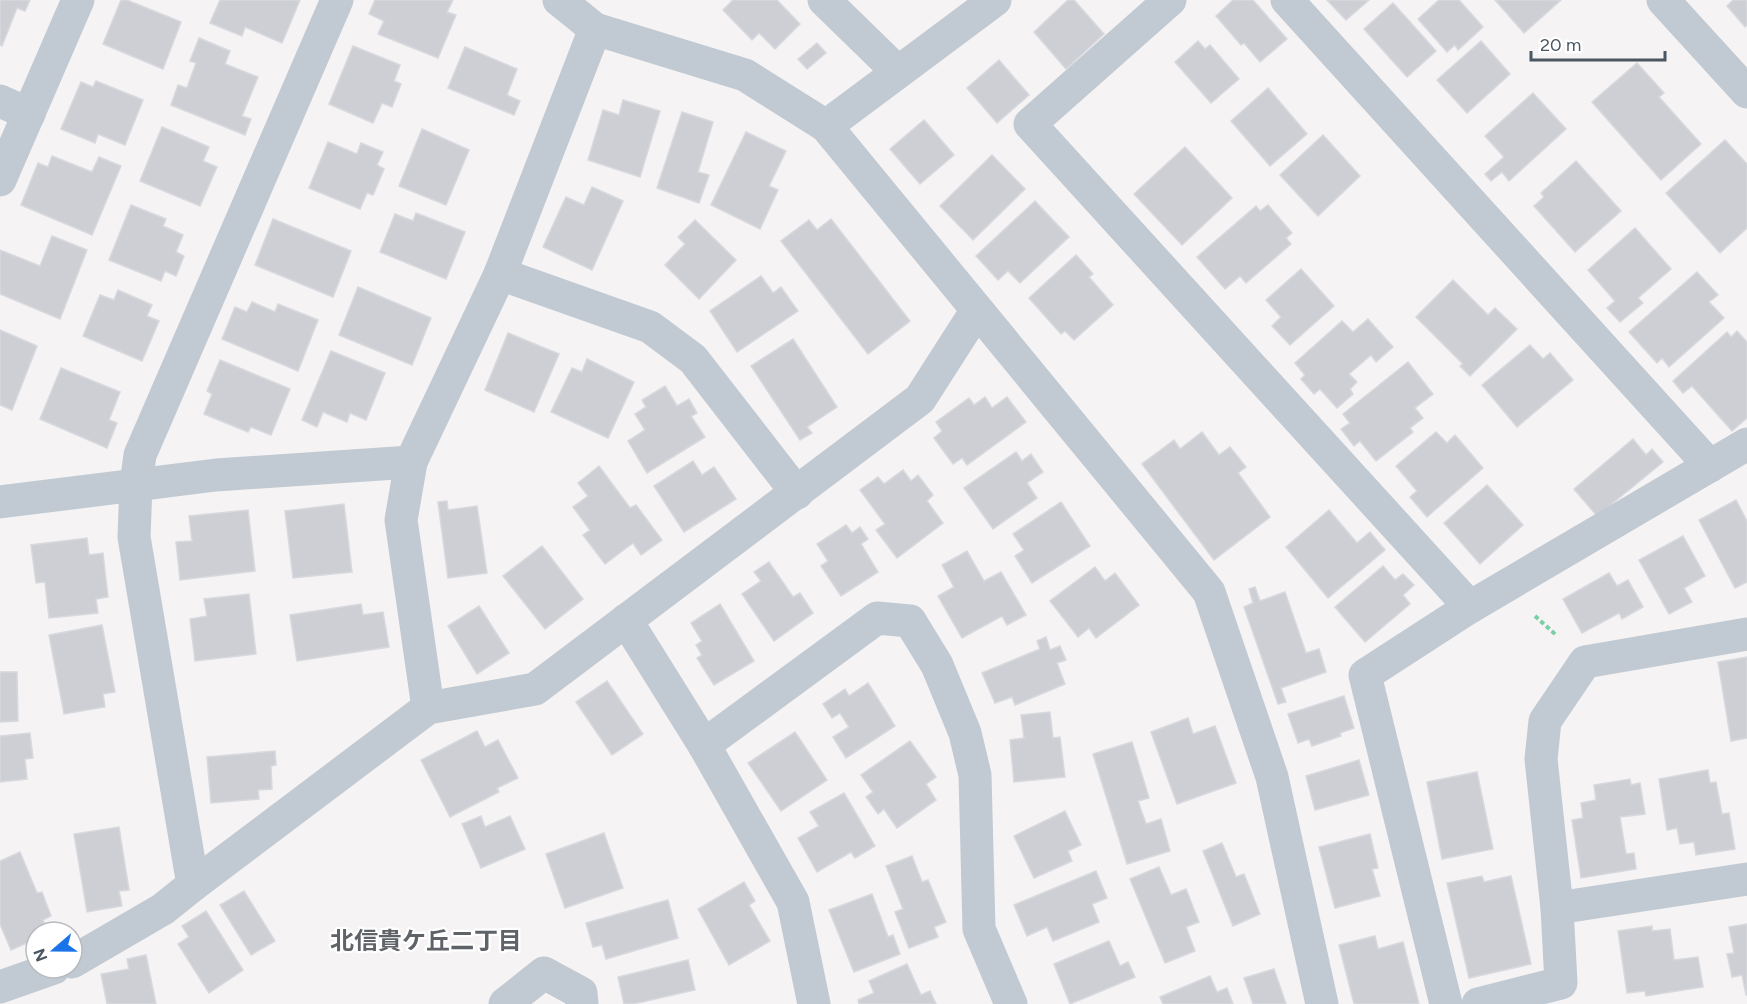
<svg xmlns="http://www.w3.org/2000/svg" width="1747" height="1004" viewBox="0 0 1747 1004" font-family="Figtree,'Noto Sans JP',sans-serif">
	<style>
		.building { fill: #cdcfd5; stroke: #d7d9de; stroke-width: 1.5 }
		.lines { fill: none; stroke-linecap: round; stroke-linejoin: round }
		.path { stroke: #7ad0a6; stroke-width: 4; stroke-dasharray: 4.5 3; stroke-linecap: butt }
		.minor { stroke: #c1cad2; stroke-width: 33 }
		.labels { text-anchor: middle; dominant-baseline: central; stroke-width: 4.5; stroke-linejoin: round; paint-order: stroke }
		.neighbourhood-label { font-size: 24px; font-weight: bold; fill: #5f6368; stroke: #fff }
	</style>
	<rect width="100%" height="100%" fill="#f5f3f3"/>
	<!-- building -->
	<g class="building">
		<polygon points="0,0 30,0 25,11 17,8 2,46 0,45"/>
		<polygon points="121,0 127,0 181,22 163,69 103,44"/>
		<polygon points="220,0 300,0 282,43 245,27 242,36 210,23"/>
		<polygon points="375,0 453,0 447,12 456,15 438,58 378,34 384,21 369,14"/>
		<polygon points="733,0 777,0 800,24 775,49 759,33 752,40 723,10"/>
		<polygon points="1068,0 1074,0 1104,34 1066,69 1034,32"/>
		<polygon points="1233,0 1253,0 1287,39 1260,62 1244,43 1241,45 1216,16"/>
		<polygon points="1327,0 1369,0 1346,20"/>
		<polygon points="1439,0 1459,0 1483,27 1458,50 1455,45 1447,52 1418,19"/>
		<polygon points="1495,0 1561,0 1524,33"/>
		<polygon points="1733,0 1747,0 1747,25 1745,27 1727,6"/>
		<polygon points="1393,3 1436,51 1407,77 1364,29"/>
		<polygon points="199,38 230,51 225,64 258,77 242,116 251,119 245,135 171,105 178,85 187,88 196,63 190,61"/>
		<polygon points="1198,41 1205,49 1210,45 1239,79 1211,103 1175,62"/>
		<polygon points="1481,41 1510,74 1467,113 1437,80"/>
		<polygon points="817,43 826,53 807,69 798,59"/>
		<polygon points="353,46 400,65 394,81 401,84 392,107 382,103 373,123 329,104"/>
		<polygon points="465,47 517,69 507,95 520,101 514,115 448,88"/>
		<polygon points="999,60 1029,95 997,123 967,88"/>
		<polygon points="1637,63 1664,93 1659,97 1701,144 1661,180 1592,102"/>
		<polygon points="96,81 143,100 125,145 98,134 95,143 61,129 81,82 93,87"/>
		<polygon points="1268,88 1307,134 1270,166 1231,121"/>
		<polygon points="1533,93 1566,129 1509,181 1502,172 1491,181 1485,174 1504,157 1485,136"/>
		<polygon points="623,100 660,111 640,177 588,160 603,110 619,115"/>
		<polygon points="682,112 713,122 698,172 709,175 699,203 657,188"/>
		<polygon points="924,120 954,155 920,184 890,149"/>
		<polygon points="162,127 209,147 203,161 217,167 200,206 140,181"/>
		<polygon points="422,129 469,150 446,205 399,186"/>
		<polygon points="746,132 786,151 769,186 778,190 760,229 711,205"/>
		<polygon points="1323,135 1360,176 1318,216 1280,175"/>
		<polygon points="1725,140 1747,164 1747,228 1720,253 1666,193"/>
		<polygon points="328,142 357,154 361,143 383,152 377,165 384,169 373,195 367,193 360,209 309,188"/>
		<polygon points="1185,147 1232,198 1182,245 1134,194"/>
		<polygon points="992,155 1025,189 973,240 940,206"/>
		<polygon points="52,156 92,172 99,157 121,166 92,235 21,205 38,163 48,167"/>
		<polygon points="1576,161 1621,211 1575,252 1534,206 1544,197 1541,193"/>
		<polygon points="592,187 623,201 592,270 543,247 566,197 584,205"/>
		<polygon points="1035,201 1069,237 1020,283 1008,271 998,280 976,256"/>
		<polygon points="131,205 166,219 163,226 183,235 176,252 184,256 176,276 165,271 161,281 109,260"/>
		<polygon points="1268,205 1292,233 1286,238 1291,244 1246,283 1240,276 1225,289 1197,257 1256,206 1260,211"/>
		<polygon points="416,213 465,232 446,279 380,252 395,214 413,221"/>
		<polygon points="273,219 351,251 333,297 255,265"/>
		<polygon points="831,219 910,321 868,354 781,241 809,220 817,230"/>
		<polygon points="695,220 736,260 699,299 665,265 685,244 678,237"/>
		<polygon points="1635,228 1671,269 1638,298 1643,303 1620,322 1607,308 1615,301 1588,270"/>
		<polygon points="52,236 87,250 60,319 0,294 0,250 40,266"/>
		<polygon points="1076,255 1093,274 1089,277 1113,305 1074,340 1065,331 1061,334 1029,298"/>
		<polygon points="1301,269 1334,306 1290,345 1272,326 1281,317 1266,300"/>
		<polygon points="1697,272 1718,295 1709,302 1724,318 1669,367 1662,358 1657,363 1629,332"/>
		<polygon points="761,276 773,293 781,287 798,311 737,352 710,311"/>
		<polygon points="1453,280 1488,315 1495,308 1517,329 1470,376 1460,366 1463,364 1416,317"/>
		<polygon points="358,287 431,318 412,365 339,335"/>
		<polygon points="118,290 152,305 147,316 159,321 142,361 83,336 100,295 114,300"/>
		<polygon points="252,302 275,312 278,304 318,320 298,371 222,339 235,307 247,312"/>
		<polygon points="1368,319 1393,347 1376,362 1371,355 1349,374 1357,382 1350,389 1353,394 1337,408 1320,389 1314,394 1301,379 1305,375 1295,363 1342,321 1353,332"/>
		<polygon points="0,330 37,346 12,410 0,405"/>
		<polygon points="1737,331 1747,342 1747,418 1732,431 1692,386 1683,393 1673,381 1727,332 1731,337"/>
		<polygon points="508,333 559,354 534,412 485,390"/>
		<polygon points="793,339 837,407 807,427 812,433 800,440 751,366"/>
		<polygon points="1530,345 1543,359 1550,353 1573,380 1517,427 1482,385"/>
		<polygon points="331,351 385,373 366,420 350,413 347,422 323,412 317,427 302,420"/>
		<polygon points="587,359 634,382 608,438 551,412 572,368 582,372"/>
		<polygon points="220,360 290,389 271,435 251,427 248,432 204,414 212,394 207,391"/>
		<polygon points="1408,362 1433,394 1415,408 1423,418 1410,428 1413,432 1376,461 1360,441 1354,446 1341,429 1350,423 1343,414"/>
		<polygon points="61,368 120,392 109,420 117,423 107,448 40,419"/>
		<polygon points="665,386 677,406 689,399 697,413 691,416 705,437 647,473 628,441 645,430 635,414 646,407 642,400"/>
		<polygon points="985,397 992,408 1007,397 1026,422 967,465 962,458 953,464 934,438 942,431 936,422 969,398 974,405"/>
		<polygon points="1202,432 1219,455 1230,447 1246,467 1238,473 1270,517 1214,560 1142,464 1174,440 1180,449"/>
		<polygon points="1436,432 1447,443 1455,435 1483,468 1427,517 1410,497 1417,491 1396,466"/>
		<polygon points="1633,439 1646,455 1652,449 1663,462 1597,516 1574,489"/>
		<polygon points="1016,452 1022,461 1031,454 1043,472 1027,483 1037,498 993,529 964,488"/>
		<polygon points="693,461 702,475 714,467 736,499 684,532 654,486"/>
		<polygon points="599,466 630,508 636,505 662,540 641,555 633,543 605,564 583,535 590,530 573,507 588,496 578,483"/>
		<polygon points="903,470 911,481 918,475 933,495 927,501 943,523 897,558 876,530 885,524 860,490 878,477 884,484"/>
		<polygon points="1487,485 1523,525 1480,564 1444,523"/>
		<polygon points="1736,500 1747,521 1747,582 1735,588 1699,520"/>
		<polygon points="447,501 448,510 477,506 487,573 448,578 438,502"/>
		<polygon points="1061,502 1090,546 1032,583 1015,556 1024,550 1013,534"/>
		<polygon points="344,504 352,572 293,578 285,511"/>
		<polygon points="248,510 255,571 180,580 176,542 192,541 189,516"/>
		<polygon points="1329,510 1357,543 1370,532 1385,550 1328,598 1286,547"/>
		<polygon points="846,525 852,533 860,527 868,539 861,544 878,572 841,596 821,566 828,561 817,544"/>
		<polygon points="1683,536 1705,576 1684,588 1692,602 1669,614 1639,560"/>
		<polygon points="87,538 89,555 103,553 108,597 96,599 98,613 49,618 45,582 36,583 31,545"/>
		<polygon points="542,546 583,599 545,629 503,576"/>
		<polygon points="967,551 984,581 1001,572 1026,615 1007,625 1002,616 962,638 938,596 954,587 942,565"/>
		<polygon points="769,562 793,597 800,593 813,613 774,641 742,594 761,581 754,572"/>
		<polygon points="1383,566 1395,580 1403,574 1414,585 1403,595 1410,604 1365,642 1335,607"/>
		<polygon points="1095,567 1105,581 1115,573 1139,605 1096,638 1089,628 1078,637 1050,601"/>
		<polygon points="1609,573 1617,586 1628,580 1643,607 1622,619 1619,613 1582,633 1563,599"/>
		<polygon points="1255,587 1260,601 1285,592 1306,653 1319,649 1326,672 1281,688 1286,702 1278,704 1244,607 1253,603 1249,589"/>
		<polygon points="249,594 256,654 195,661 190,619 207,616 204,599"/>
		<polygon points="361,604 363,615 383,612 389,647 297,661 290,615"/>
		<polygon points="720,604 754,661 714,685 697,658 702,655 696,645 702,641 691,623"/>
		<polygon points="479,606 509,653 477,674 448,626"/>
		<polygon points="102,625 115,692 103,694 105,707 64,714 49,635"/>
		<polygon points="1046,637 1050,650 1060,646 1066,660 1057,663 1065,684 1015,705 1012,697 995,703 982,673 1040,649 1037,641"/>
		<polygon points="1747,657 1747,738 1731,741 1718,662"/>
		<polygon points="0,672 17,672 18,721 0,722"/>
		<polygon points="607,681 643,734 612,755 576,702"/>
		<polygon points="868,683 895,726 846,758 833,737 849,727 840,713 832,718 823,704 845,689 849,696"/>
		<polygon points="1344,696 1354,728 1340,733 1341,736 1312,746 1309,739 1298,743 1288,714"/>
		<polygon points="1050,712 1053,738 1060,737 1065,777 1014,782 1010,740 1024,738 1021,715"/>
		<polygon points="1188,718 1193,734 1215,726 1236,783 1177,804 1151,732"/>
		<polygon points="477,731 485,747 498,740 518,778 497,788 499,792 450,817 421,760"/>
		<polygon points="795,732 827,780 781,811 748,763"/>
		<polygon points="30,733 33,758 25,759 27,779 0,782 0,736"/>
		<polygon points="910,741 936,777 926,784 936,800 897,828 884,809 878,814 866,797 873,792 861,775"/>
		<polygon points="1132,742 1149,798 1138,801 1146,824 1161,819 1170,851 1127,864 1093,754"/>
		<polygon points="275,751 276,765 271,766 272,789 258,790 259,799 211,803 207,757"/>
		<polygon points="1359,760 1369,795 1315,810 1306,776"/>
		<polygon points="1708,770 1710,783 1716,782 1722,814 1729,813 1735,849 1696,855 1694,842 1680,844 1677,828 1667,830 1659,779"/>
		<polygon points="1477,772 1493,849 1442,859 1427,782"/>
		<polygon points="1630,779 1631,785 1640,783 1645,814 1620,817 1626,854 1634,853 1636,869 1581,878 1572,820 1583,818 1581,803 1596,800 1594,785"/>
		<polygon points="844,793 875,846 855,858 851,852 817,872 798,838 819,826 810,812"/>
		<polygon points="1065,811 1081,845 1068,851 1072,861 1034,878 1014,836"/>
		<polygon points="481,816 485,827 510,816 525,849 481,868 462,824"/>
		<polygon points="119,827 129,890 119,891 122,906 87,912 74,834"/>
		<polygon points="604,833 623,888 565,908 546,854"/>
		<polygon points="1370,834 1378,868 1372,869 1380,896 1335,908 1319,847"/>
		<polygon points="1222,843 1236,877 1244,874 1260,914 1233,926 1203,851"/>
		<polygon points="20,852 37,893 42,892 51,916 43,920 48,932 36,932 36,939 11,950 0,924 0,861"/>
		<polygon points="912,856 922,882 928,880 946,922 934,927 938,937 909,948 895,912 903,909 886,866"/>
		<polygon points="1159,867 1171,895 1186,889 1199,922 1186,927 1195,951 1165,963 1130,879"/>
		<polygon points="1096,871 1107,898 1092,904 1099,922 1053,941 1047,927 1027,936 1014,905"/>
		<polygon points="1482,876 1484,882 1511,876 1531,964 1469,978 1447,883"/>
		<polygon points="744,882 755,901 749,905 770,941 729,965 698,909"/>
		<polygon points="244,891 275,941 251,955 220,905"/>
		<polygon points="872,894 888,937 893,935 900,954 854,972 829,910"/>
		<polygon points="668,900 678,938 606,959 602,945 593,947 586,923"/>
		<polygon points="206,911 243,970 209,993 178,944 189,937 182,926"/>
		<polygon points="1747,924 1747,995 1746,995 1742,975 1732,977 1727,954 1734,953 1729,927"/>
		<polygon points="1652,926 1652,931 1670,929 1674,960 1698,957 1703,987 1646,996 1645,991 1627,993 1618,931"/>
		<polygon points="1375,936 1378,949 1403,942 1419,1004 1354,1004 1339,945"/>
		<polygon points="1109,941 1120,966 1128,962 1135,977 1070,1004 1054,964"/>
		<polygon points="146,955 156,1004 107,1004 101,974 129,969 127,959"/>
		<polygon points="688,960 695,990 633,1004 624,1004 618,977"/>
		<polygon points="907,964 921,995 930,991 936,1004 859,1004 858,1000 874,993 869,981"/>
		<polygon points="1274,969 1286,1004 1253,1004 1244,978"/>
		<polygon points="1210,976 1217,992 1227,988 1233,1004 1163,1004 1160,997"/>
	</g>
	<g class="lines">
		<!-- path -->
		<polyline class="path" points="1535,616 1556,635"/>
		<!-- minor -->
		<g class="minor">
			<polyline points="559,0 595,29 745,75 826,126 1209,592 1272,777 1322,1004"/>
			<polyline points="824,0 898,72"/>
			<polyline points="1170,0 1030,124 1470,607"/>
			<polyline points="1287,0 1710,466"/>
			<polyline points="1663,0 1747,92"/>
			<polyline points="0,101 29,114"/>
			<polyline points="826,126 995,0"/>
			<polyline points="0,180 78,0"/>
			<polyline points="500,274 650,327 693,359 797,493"/>
			<polyline points="411,462 401,520 428,708"/>
			<polyline points="0,502 216,475 411,462 500,274 595,29"/>
			<polyline points="626,620 704,745 793,902 814,1004"/>
			<polyline points="704,745 877,618 910,621 937,665 965,733 975,775 979,929 1011,1004"/>
			<polyline points="193,885 134,537 136,485 140,455 337,0"/>
			<polyline points="1557,908 1747,879"/>
			<polyline points="72,962 163,909 193,885 428,708 535,689 920,399 977,310"/>
			<polyline points="0,987 54,968"/>
			<polyline points="505,1004 544,973 581,993 582,1004"/>
			<polyline points="1446,1004 1365,675 1470,607 1747,444"/>
			<polyline points="1478,1004 1561,983 1557,908 1541,759 1545,721 1585,662 1747,634"/>
		</g>
	</g>
	<g class="labels">
		<!-- neighbourhood labels -->
		<g class="neighbourhood-label">
			<text x="426" y="940">北信貴ケ丘二丁目</text>
		</g>
	</g>
	<!-- north arrow -->
	<g transform="translate(54 950) rotate(250)"><circle r="28" fill="#ffffff" stroke="#b7bbc0" stroke-width="1.5"/>
	<path d="M0-4.5L10 22L0 15L-10 22Z" fill="#1a73e8"/>
	<text y="-9" font-size="16" font-weight="bold" text-anchor="middle" fill="#4a5661">N</text>
	</g>
	<!-- scale -->
	<path d="M1531 51v9h134v-9" fill="none" stroke="#4a5661" stroke-width="3"/>
	<text x="1540" y="51" font-size="18" fill="#4a5661" stroke="#ffffff" stroke-width="4.5" paint-order="stroke">20 m</text>
</svg>
